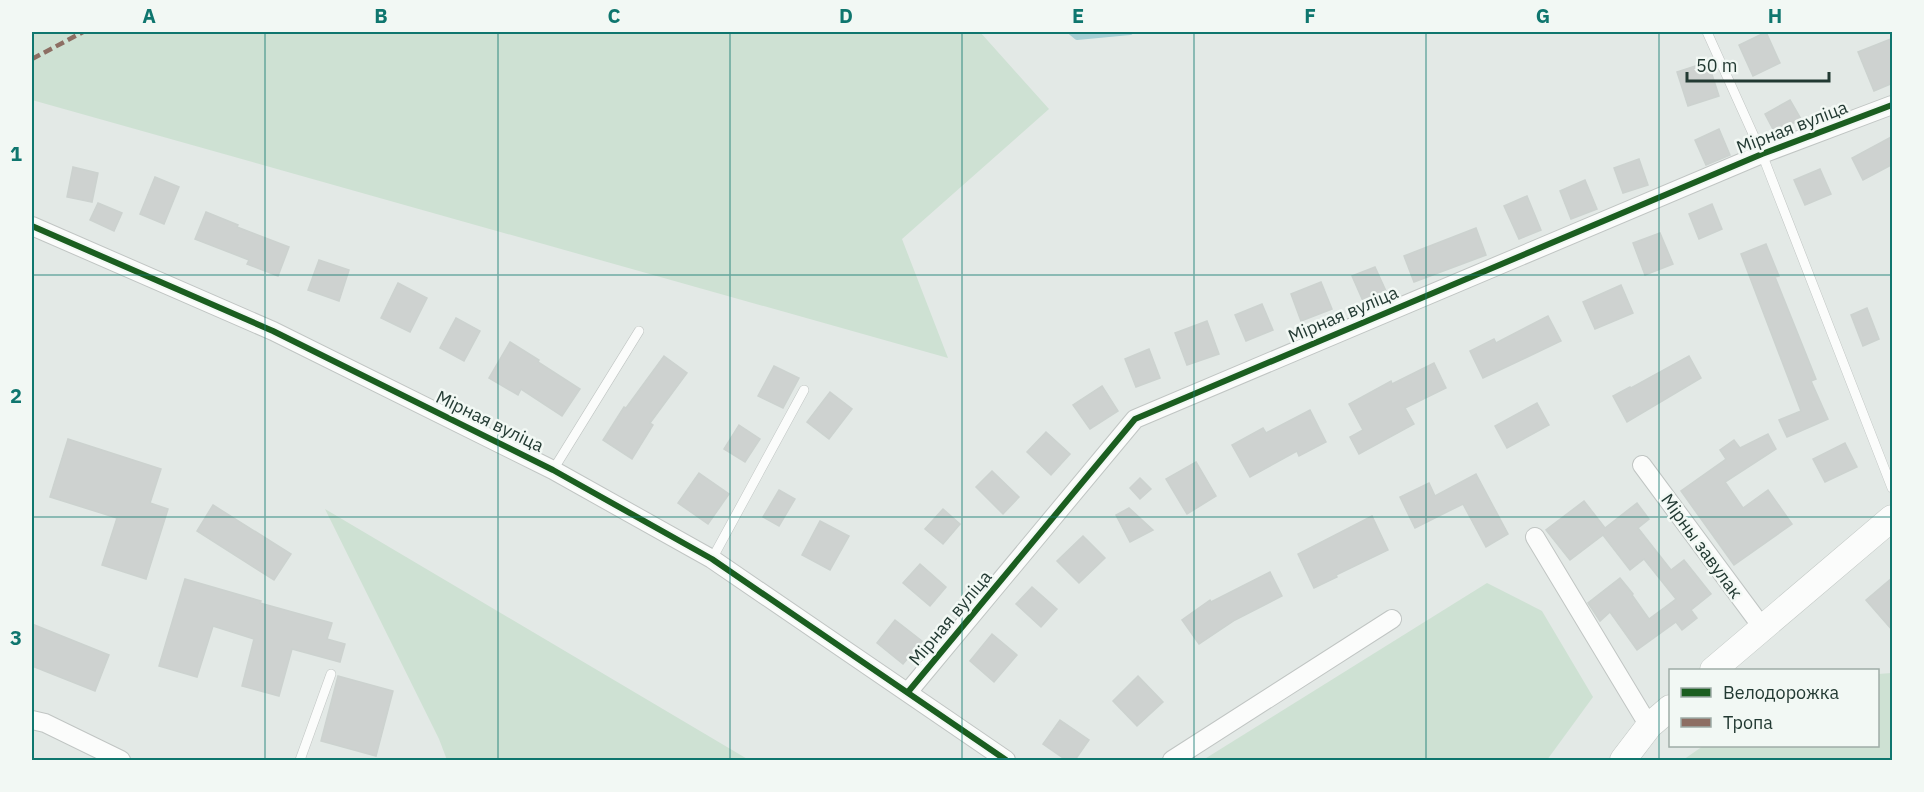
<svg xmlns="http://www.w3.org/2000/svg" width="1924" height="792" viewBox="0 0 1924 792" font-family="'IBM Plex Sans',sans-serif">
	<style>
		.green { fill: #cee1d3 }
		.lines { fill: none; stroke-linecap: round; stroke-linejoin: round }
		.stream { stroke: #a7cfd4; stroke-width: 6 }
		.building { fill: #ced2d0; stroke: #ccd2cf; stroke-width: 1.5 }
		.lane-casing { stroke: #c0c5c3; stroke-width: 10 }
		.street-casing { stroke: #c0c5c3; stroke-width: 20 }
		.secondary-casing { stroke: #c0c6c3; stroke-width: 27 }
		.lane { stroke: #fbfcfb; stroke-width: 9 }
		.street { stroke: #fbfcfb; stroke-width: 18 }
		.secondary { stroke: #fbfcfb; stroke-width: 26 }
		.quiet { stroke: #8d6e63; stroke-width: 4.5; stroke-dasharray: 9 4.5; stroke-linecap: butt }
		.cycleway-casing { stroke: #f2f8f4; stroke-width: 10 }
		.cycleway { stroke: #1b5e20; stroke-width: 6 }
		.grid { fill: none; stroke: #0f766e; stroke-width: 1.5; stroke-opacity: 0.55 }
		.labels { text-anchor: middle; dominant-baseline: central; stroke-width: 5; stroke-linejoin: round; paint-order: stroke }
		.street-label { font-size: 18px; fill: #233a33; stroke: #f2f8f4 }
		.neatline { fill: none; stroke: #0f766e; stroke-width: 2 }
		.grid-label { font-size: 20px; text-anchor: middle; font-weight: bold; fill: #0f766e }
	</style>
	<rect width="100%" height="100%" fill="#e3e9e6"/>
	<!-- green -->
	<g class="green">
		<polygon points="32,32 980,32 1049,109 902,239 948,358 32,100"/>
		<polygon points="325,509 749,760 447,760 439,739"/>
		<polygon points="1487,583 1542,611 1593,697 1547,760 1203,760"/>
		<polygon points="1892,673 1892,760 1683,760 1703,746 1878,746 1878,674"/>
	</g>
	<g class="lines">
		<!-- stream -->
		<polyline class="stream" points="1071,32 1077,37 1130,32"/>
	</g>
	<!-- building -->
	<g class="building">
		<polygon points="1766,32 1780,63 1753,76 1739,45"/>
		<polygon points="1893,38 1893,83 1874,91 1858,52"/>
		<polygon points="1708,62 1719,96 1688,106 1677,72"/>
		<polygon points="1790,100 1801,119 1775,133 1765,114"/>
		<polygon points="1719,129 1730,155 1706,165 1695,140"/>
		<polygon points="1893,136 1893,164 1863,180 1852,158"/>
		<polygon points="1639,159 1648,185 1623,193 1614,168"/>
		<polygon points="73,167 98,173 92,202 67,197"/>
		<polygon points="1820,169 1831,194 1805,205 1794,180"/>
		<polygon points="155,177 179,187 164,224 140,214"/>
		<polygon points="1585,180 1597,209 1571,219 1560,191"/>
		<polygon points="1527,196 1541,230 1519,239 1504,206"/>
		<polygon points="98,203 122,213 114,231 90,220"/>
		<polygon points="1712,204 1722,229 1699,239 1689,214"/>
		<polygon points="206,212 238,225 237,227 289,247 278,276 247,264 249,260 195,239"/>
		<polygon points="1476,228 1486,255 1414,282 1404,256"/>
		<polygon points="1660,233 1673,264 1645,275 1633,243"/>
		<polygon points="1766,244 1779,276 1775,277 1816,379 1811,381 1828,419 1787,437 1779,420 1801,411 1741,254"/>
		<polygon points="319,260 349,270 339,301 308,290"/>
		<polygon points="1375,267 1386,291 1363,301 1352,276"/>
		<polygon points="1321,282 1332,309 1301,321 1291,294"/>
		<polygon points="398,283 427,298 410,332 381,318"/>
		<polygon points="1621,285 1633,313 1595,329 1583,302"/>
		<polygon points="1262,304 1273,330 1246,341 1235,315"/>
		<polygon points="1867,308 1879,339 1863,346 1851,315"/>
		<polygon points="1548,316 1561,341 1483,378 1470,351 1494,339 1496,343"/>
		<polygon points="456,318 480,331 464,361 440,348"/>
		<polygon points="1207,321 1219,354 1187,365 1175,333"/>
		<polygon points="510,342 539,360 538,362 580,389 562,416 521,389 518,395 489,378"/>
		<polygon points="1149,349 1160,378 1136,387 1125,359"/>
		<polygon points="664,356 687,373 650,423 653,425 632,459 603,440 624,407 626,408"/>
		<polygon points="1689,356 1701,378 1627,422 1613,396 1630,387 1631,388"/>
		<polygon points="1434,363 1446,388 1405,408 1414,424 1359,454 1350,437 1363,430 1349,404 1391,381 1392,384"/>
		<polygon points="774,366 799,378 783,408 758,396"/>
		<polygon points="1102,386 1118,411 1090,429 1073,405"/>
		<polygon points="830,392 852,409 829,439 807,422"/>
		<polygon points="1537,403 1549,425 1507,448 1495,426"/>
		<polygon points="1310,410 1326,442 1299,456 1297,451 1250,477 1232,445 1263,428 1266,433"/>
		<polygon points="739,425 760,439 745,462 724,449"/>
		<polygon points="1046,432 1070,454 1051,475 1027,452"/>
		<polygon points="1768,434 1776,449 1725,482 1743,508 1768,490 1792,524 1734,565 1681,491 1726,459 1720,450 1734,440 1740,448"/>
		<polygon points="68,439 161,469 150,503 168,509 146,579 102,565 117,518 50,497"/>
		<polygon points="1845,443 1857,467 1825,482 1813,459"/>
		<polygon points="1196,462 1216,496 1187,514 1166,479"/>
		<polygon points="992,471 1019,497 1003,514 976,487"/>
		<polygon points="699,473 729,494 708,524 678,503"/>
		<polygon points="1476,474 1508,534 1486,547 1463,504 1415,528 1400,497 1429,483 1435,496"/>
		<polygon points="1140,478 1151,489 1140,499 1130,488"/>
		<polygon points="779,490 795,499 779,526 763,517"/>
		<polygon points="1584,501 1605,528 1637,503 1649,519 1638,528 1671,570 1684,560 1711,594 1691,610 1697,618 1682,630 1676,622 1637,650 1610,612 1600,621 1588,603 1620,578 1633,594 1632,595 1649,619 1676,599 1644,559 1630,570 1603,535 1570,560 1546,530"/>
		<polygon points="213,505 291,554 274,580 197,531"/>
		<polygon points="1129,508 1153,530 1130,542 1116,515"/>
		<polygon points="943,509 960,524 943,544 925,529"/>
		<polygon points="1372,516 1388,550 1336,575 1337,577 1314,588 1298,554"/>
		<polygon points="820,521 849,536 830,570 802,555"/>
		<polygon points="1083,536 1105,558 1079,583 1057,561"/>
		<polygon points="920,564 946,587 930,606 903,583"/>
		<polygon points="1270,572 1282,596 1235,620 1199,644 1182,620 1210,600 1211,602"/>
		<polygon points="1893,577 1893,631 1866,600"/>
		<polygon points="185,579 261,601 260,603 332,623 327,639 345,644 340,662 292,649 279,696 242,686 254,639 213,626 197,677 159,666"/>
		<polygon points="1032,587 1057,609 1041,627 1016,604"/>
		<polygon points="895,620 922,641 903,664 877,643"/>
		<polygon points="32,624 109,655 95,691 32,666"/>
		<polygon points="992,634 1017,655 994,682 970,661"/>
		<polygon points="338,676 393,691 376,756 321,741"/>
		<polygon points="1138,676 1163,702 1137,726 1113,701"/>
		<polygon points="1060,720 1089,740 1075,760 1066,760 1043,744"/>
	</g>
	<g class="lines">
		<!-- lane casing -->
		<g class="lane-casing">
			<g id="lane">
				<polyline points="1707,32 1762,154 1892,488"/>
				<polyline points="553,470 639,331"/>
				<polyline points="712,559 804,390"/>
				<polyline points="300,760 331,674"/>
			</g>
		</g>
		<!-- street casing -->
		<g class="street-casing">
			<g id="street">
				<polyline points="32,226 273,331 553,470 712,559 1006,760"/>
				<polyline points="1642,465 1762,627"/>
				<polyline points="1535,537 1649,726"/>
				<polyline points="908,692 1135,419 1762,154 1892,105"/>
				<polyline points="32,720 45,723 121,760"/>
				<polyline points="1172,760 1392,619"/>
			</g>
		</g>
		<!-- secondary casing -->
		<g class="secondary-casing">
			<g id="secondary">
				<polyline points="1713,670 1892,518"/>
				<polyline points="1623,760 1649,726 1670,708"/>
			</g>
		</g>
		<!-- lane -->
		<use href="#lane" class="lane"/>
		<!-- street -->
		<use href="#street" class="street"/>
		<!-- secondary -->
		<use href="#secondary" class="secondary"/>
		<!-- quiet -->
		<polyline class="quiet" points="32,59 83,32"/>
		<!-- cycleway casing -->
		<g class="cycleway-casing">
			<g id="cycleway">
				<polyline points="32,226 273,331 553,470 712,559 1006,760"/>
				<polyline points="908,692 1135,419 1762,154 1892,105"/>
			</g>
		</g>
		<!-- cycleway -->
		<use href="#cycleway" class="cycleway"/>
	</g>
	<!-- grid -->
	<path class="grid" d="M265,32V760M498,32V760M730,32V760M962,32V760M1194,32V760M1426,32V760M1659,32V760M32,275H1892M32,517H1892"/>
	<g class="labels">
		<!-- street labels -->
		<g class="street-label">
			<text transform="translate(1792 127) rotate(-21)">Мірная вуліца</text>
			<text transform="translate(1343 314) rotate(-23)">Мірная вуліца</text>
			<text transform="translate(490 421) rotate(26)">Мірная вуліца</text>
			<text transform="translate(1702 546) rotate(54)">Мірны завулак</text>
			<text transform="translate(950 618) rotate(-50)">Мірная вуліца</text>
		</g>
	</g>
	<!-- border -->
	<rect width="1924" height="792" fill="none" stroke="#f2f8f4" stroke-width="66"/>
	<!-- legend -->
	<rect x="1669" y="669" width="210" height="78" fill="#f2f8f4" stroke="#9faca7" stroke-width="1.5"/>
	<rect x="1681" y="688" width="30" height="9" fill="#1b5e20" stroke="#9faca7" stroke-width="1.5"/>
	<text x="1723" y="699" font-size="18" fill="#233a33">Велодорожка</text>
	<rect x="1681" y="718" width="30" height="9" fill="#8d6e63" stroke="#9faca7" stroke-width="1.5"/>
	<text x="1723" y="729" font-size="18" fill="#233a33">Тропа</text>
	<!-- scale -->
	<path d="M1687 72v9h142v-9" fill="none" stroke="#233a33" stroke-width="3"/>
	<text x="1696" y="72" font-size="18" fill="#233a33" stroke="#f2f8f4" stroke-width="4.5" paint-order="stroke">50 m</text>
	<rect x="33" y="33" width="1858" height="726" class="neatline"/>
	<g class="grid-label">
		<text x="149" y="23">A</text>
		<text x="381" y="23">B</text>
		<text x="614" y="23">C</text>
		<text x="846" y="23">D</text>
		<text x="1078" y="23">E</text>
		<text x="1310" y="23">F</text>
		<text x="1543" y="23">G</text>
		<text x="1775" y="23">H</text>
		<text x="16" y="161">1</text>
		<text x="16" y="403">2</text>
		<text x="16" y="645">3</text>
	</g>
</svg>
